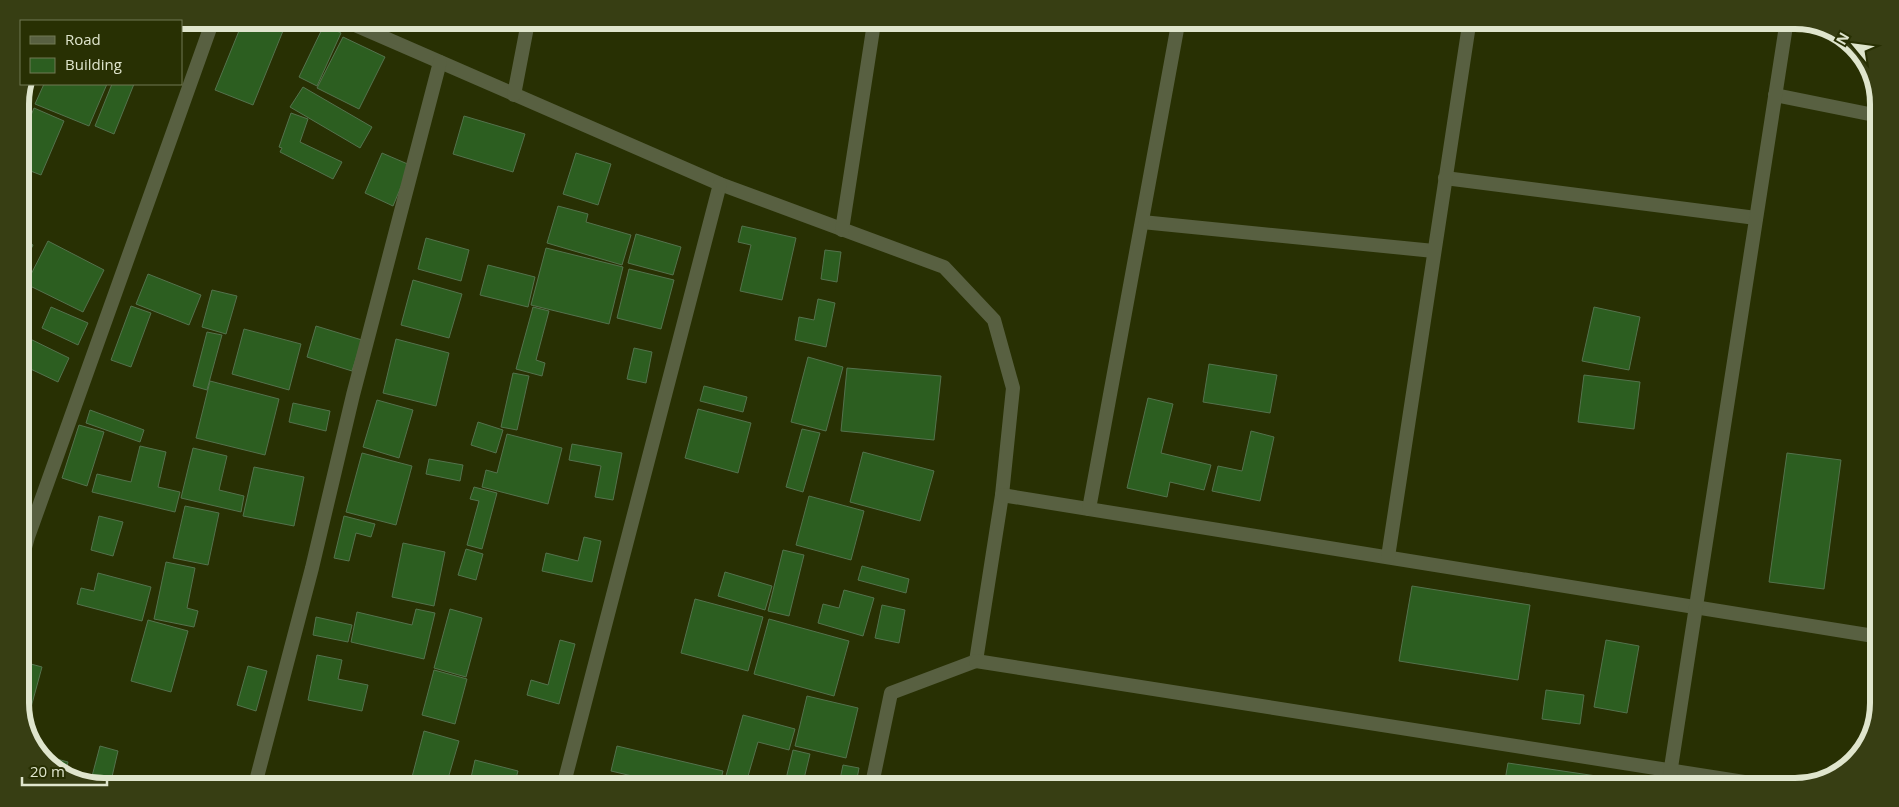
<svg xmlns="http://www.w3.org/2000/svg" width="1899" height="807" viewBox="0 0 1899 807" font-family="'Open Sans',sans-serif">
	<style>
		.building { fill: #2c5e20; stroke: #54724d }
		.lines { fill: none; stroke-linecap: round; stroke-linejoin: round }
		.minor { stroke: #586041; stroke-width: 14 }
		.rim { fill: none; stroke: #dfe5cd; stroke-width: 6 }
	</style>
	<rect width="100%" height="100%" fill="#283003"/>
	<!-- building -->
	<g class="building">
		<polygon points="129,20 153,20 155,21 129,21"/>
		<polygon points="188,20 200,20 198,25"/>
		<polygon points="243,21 287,21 253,105 215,90"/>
		<polygon points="324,25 341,33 317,86 299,77"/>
		<polygon points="343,37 385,57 359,109 317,88"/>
		<polygon points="44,84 107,84 89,126 35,104"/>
		<polygon points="112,84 134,84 114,134 95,126"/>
		<polygon points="303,87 372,127 360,148 290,107"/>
		<polygon points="34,108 64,121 41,175 20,167 20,142"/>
		<polygon points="291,113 308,119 300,142 342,162 333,179 280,152 282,148 279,147"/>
		<polygon points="464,116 525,134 513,172 453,154"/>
		<polygon points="382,153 410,165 393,206 365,193"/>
		<polygon points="576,153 611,164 598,205 563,194"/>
		<polygon points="558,206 588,214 586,222 631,235 622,265 547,243"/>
		<polygon points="742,226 796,238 782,300 740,291 751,245 738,242"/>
		<polygon points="636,234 681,247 673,275 628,263"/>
		<polygon points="20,238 33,245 20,271"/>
		<polygon points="426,238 469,250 461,281 418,269"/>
		<polygon points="48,241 104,270 83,312 26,284"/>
		<polygon points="546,248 623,267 609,324 531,305"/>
		<polygon points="825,250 841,252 837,282 821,279"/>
		<polygon points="488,265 535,277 528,307 480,295"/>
		<polygon points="629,269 674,280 661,329 617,318"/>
		<polygon points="148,274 201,295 189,325 136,304"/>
		<polygon points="413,280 462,294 449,338 401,325"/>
		<polygon points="212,290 237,296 226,334 202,327"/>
		<polygon points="818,299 835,303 826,347 795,340 799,317 814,320"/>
		<polygon points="131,306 151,313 131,367 111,360"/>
		<polygon points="51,307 88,323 78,345 42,328"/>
		<polygon points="533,307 549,311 536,360 545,363 542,376 516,369"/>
		<polygon points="1594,307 1640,317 1629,370 1582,361"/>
		<polygon points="316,326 362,340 352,371 307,357"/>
		<polygon points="244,329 301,344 289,390 232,374"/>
		<polygon points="207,332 222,335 207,390 193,386"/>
		<polygon points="20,334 69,358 58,382 20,364"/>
		<polygon points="396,339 449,353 436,406 383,393"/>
		<polygon points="634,348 652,352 646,383 627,379"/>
		<polygon points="808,357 843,367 826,431 791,422"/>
		<polygon points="1209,364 1277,375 1270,413 1203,402"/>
		<polygon points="847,368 941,376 934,440 841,431"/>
		<polygon points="513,373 529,376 517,430 501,427"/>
		<polygon points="1584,375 1640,382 1634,429 1578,422"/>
		<polygon points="210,381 279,399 265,455 196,438"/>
		<polygon points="704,386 747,397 743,412 700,401"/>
		<polygon points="1148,398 1173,404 1161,453 1211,465 1204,490 1170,482 1167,497 1127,488"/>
		<polygon points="377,400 413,410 399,458 363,447"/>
		<polygon points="293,403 330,411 326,431 289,422"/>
		<polygon points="698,409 751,423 738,473 685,458"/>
		<polygon points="90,410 144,430 140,442 86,423"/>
		<polygon points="478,422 503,430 496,453 471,445"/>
		<polygon points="79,425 104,432 87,486 62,478"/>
		<polygon points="802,429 820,433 803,492 786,487"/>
		<polygon points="1251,431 1274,437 1260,501 1212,491 1218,466 1242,471"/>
		<polygon points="507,434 562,448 548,504 482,487 486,470 497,473"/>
		<polygon points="572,444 622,453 613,500 595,497 601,466 569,460"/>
		<polygon points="140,446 166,452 158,487 180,492 175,512 92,492 97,474 131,482"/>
		<polygon points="193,448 227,456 219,490 244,496 241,512 181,498"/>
		<polygon points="863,452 934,471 920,521 850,502"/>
		<polygon points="362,453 412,466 396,525 346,512"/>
		<polygon points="1787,453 1841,460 1824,589 1769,582"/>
		<polygon points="429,459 463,465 460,481 426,474"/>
		<polygon points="254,467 304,477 294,526 243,516"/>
		<polygon points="474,487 497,493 482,549 467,545 479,501 470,499"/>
		<polygon points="809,496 864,511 851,560 796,545"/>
		<polygon points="185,506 219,513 208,565 173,558"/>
		<polygon points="99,516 123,522 113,556 91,550"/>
		<polygon points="344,516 375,524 371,537 356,533 349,561 334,558"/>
		<polygon points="584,537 601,541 592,582 542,571 546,553 578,561"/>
		<polygon points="403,543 445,552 434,606 392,597"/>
		<polygon points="466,549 483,554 476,580 458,575"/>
		<polygon points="783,550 804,555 789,616 768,611"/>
		<polygon points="166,562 195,568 187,608 198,611 194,627 154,619"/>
		<polygon points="862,566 909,579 906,593 858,580"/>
		<polygon points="725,572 772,586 765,610 718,596"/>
		<polygon points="98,573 151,587 142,621 77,604 81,588 94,591"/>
		<polygon points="1412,586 1530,605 1518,680 1399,661"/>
		<polygon points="844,590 874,598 863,636 818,623 823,604 839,608"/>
		<polygon points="695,599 763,617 748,671 681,653"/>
		<polygon points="882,605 905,610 899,643 875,638"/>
		<polygon points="416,609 435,613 424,659 351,642 357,612 412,625"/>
		<polygon points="450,609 482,618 466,677 434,668"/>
		<polygon points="316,617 352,625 348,642 313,635"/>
		<polygon points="769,619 849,641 834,696 754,674"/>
		<polygon points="148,620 188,631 171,692 131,681"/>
		<polygon points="560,640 575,644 559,704 527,695 531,680 548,685"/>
		<polygon points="1606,640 1639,646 1627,713 1594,707"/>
		<polygon points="317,655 342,660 338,679 368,685 362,711 308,700"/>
		<polygon points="20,661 42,667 27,722 25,722 20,709"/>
		<polygon points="248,666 267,671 256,711 237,705"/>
		<polygon points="434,670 467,679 455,724 422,715"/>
		<polygon points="1546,690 1584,695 1580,724 1542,719"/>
		<polygon points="807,696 858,708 846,758 795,746"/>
		<polygon points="743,715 795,729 789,750 758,742 746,783 724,783"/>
		<polygon points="424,731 459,741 447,782 430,782 412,777"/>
		<polygon points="100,746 118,751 111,781 91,780"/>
		<polygon points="617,746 723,771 720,783 662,783 611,771"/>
		<polygon points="793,750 810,754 803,783 785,783"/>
		<polygon points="57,759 68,762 65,775 55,767"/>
		<polygon points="475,760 518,771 515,782 470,782"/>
		<polygon points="1508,763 1617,779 1616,786 1504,786"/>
		<polygon points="843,765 859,768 856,784 839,784"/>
	</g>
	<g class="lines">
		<!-- minor -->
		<g class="minor">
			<polyline points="346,21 720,184 944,267 994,320 1013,388 1002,495 976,661 891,693 872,784"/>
			<polyline points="514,95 528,22"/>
			<polyline points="1775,95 1879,116"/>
			<polyline points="1445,178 1756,218"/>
			<polyline points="1142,222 1434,251"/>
			<polyline points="842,230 874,23"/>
			<polyline points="1002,495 1874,636"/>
			<polyline points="1089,509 1178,24"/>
			<polyline points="1388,557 1469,25"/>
			<polyline points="20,565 28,537 213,20"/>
			<polyline points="976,661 1776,787"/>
			<polyline points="256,781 312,568 353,395 440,62"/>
			<polyline points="564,783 720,184"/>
			<polyline points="1668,787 1786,26"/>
		</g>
	</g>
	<!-- crop -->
	<path d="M0 0H1899V807H0ZM104 29H1795A75 75 0 0 1 1870 104V703A75 75 0 0 1 1795 778H104A75 75 0 0 1 29 703V104A75 75 0 0 1 104 29Z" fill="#373e13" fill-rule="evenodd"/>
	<path class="rim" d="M104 29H1795A75 75 0 0 1 1870 104V703A75 75 0 0 1 1795 778H104A75 75 0 0 1 29 703V104A75 75 0 0 1 104 29Z"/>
	<!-- legend -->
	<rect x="20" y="20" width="162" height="65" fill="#283003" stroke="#717854"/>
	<rect x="30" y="36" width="25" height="8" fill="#586041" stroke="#717854"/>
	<text x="65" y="45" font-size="15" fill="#dfe5cd">Road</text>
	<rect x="30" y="58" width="25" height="15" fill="#2c5e20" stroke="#717854"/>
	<text x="65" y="70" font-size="15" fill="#dfe5cd">Building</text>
	<!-- north arrow -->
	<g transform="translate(1854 45) rotate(299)" stroke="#283003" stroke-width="4" paint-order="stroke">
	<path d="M0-4L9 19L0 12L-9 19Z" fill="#dfe5cd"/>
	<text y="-8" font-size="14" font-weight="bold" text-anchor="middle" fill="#dfe5cd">N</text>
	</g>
	<!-- scale -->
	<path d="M22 777v8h85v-8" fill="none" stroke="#dfe5cd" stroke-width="2.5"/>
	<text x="30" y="777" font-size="15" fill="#dfe5cd" stroke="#283003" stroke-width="4" paint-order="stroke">20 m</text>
</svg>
